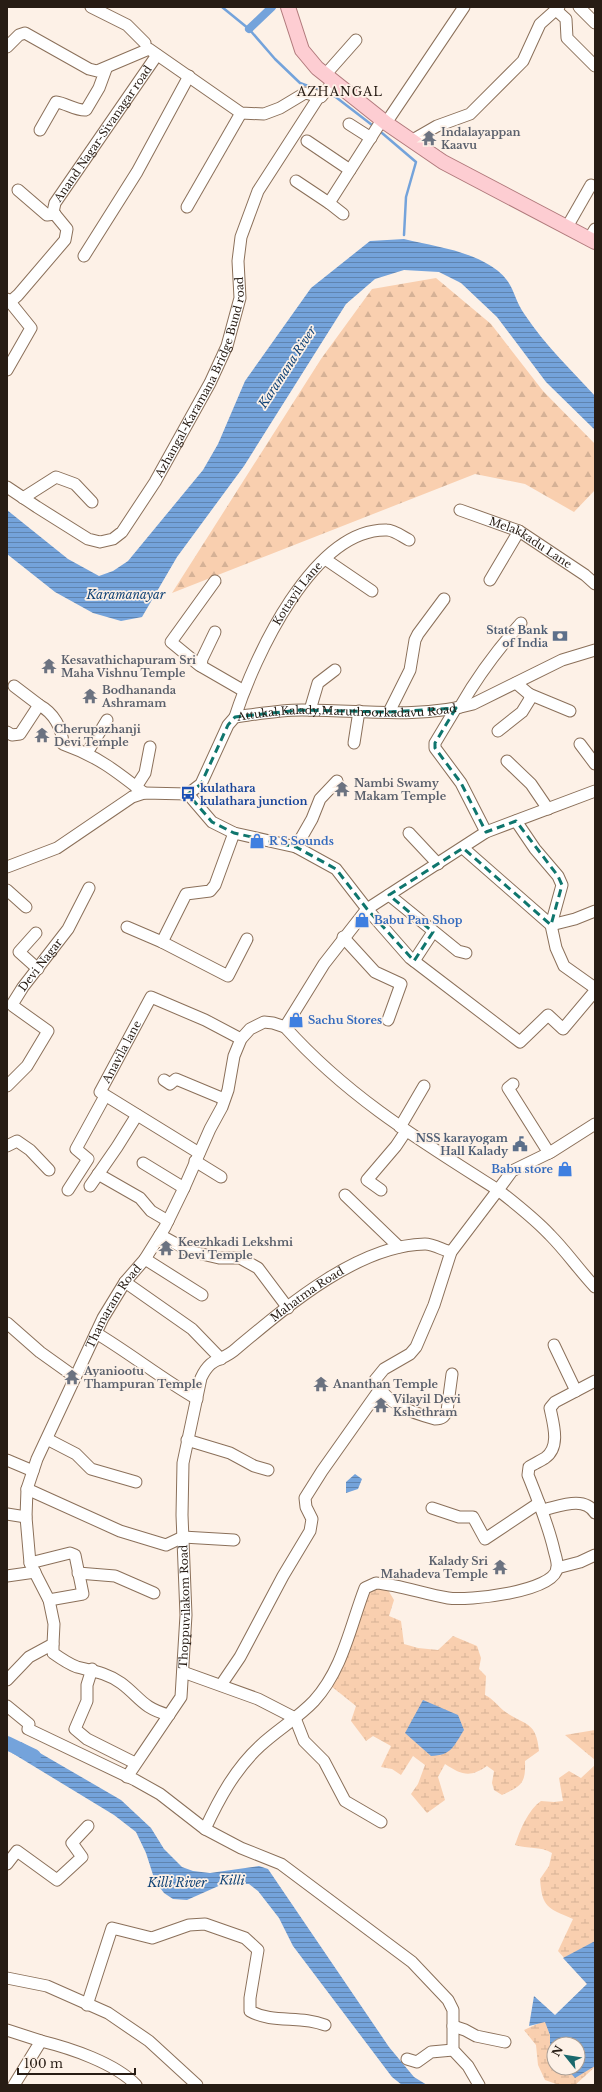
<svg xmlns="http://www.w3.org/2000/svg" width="602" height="2092" viewBox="0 0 602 2092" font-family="'Libre Baskerville',serif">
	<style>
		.forest { fill: url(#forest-firs) }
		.wetland { fill: url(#wetland-marsh); fill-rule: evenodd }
		.water { fill: url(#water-rules) }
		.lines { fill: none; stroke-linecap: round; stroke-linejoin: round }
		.stream { stroke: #74a3db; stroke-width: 2.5 }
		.canal { stroke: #74a3db; stroke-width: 8 }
		.river { stroke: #74a3db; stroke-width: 14 }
		.minor-casing { stroke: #8b705a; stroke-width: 13 }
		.major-casing { stroke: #b17a7c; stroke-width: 16 }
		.minor { stroke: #fff; stroke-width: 11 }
		.major { stroke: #fdcdd2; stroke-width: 14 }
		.marked { fill: none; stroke: #0f766e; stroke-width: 3; stroke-dasharray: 8 5; stroke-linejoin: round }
		.labels { text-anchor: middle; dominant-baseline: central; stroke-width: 3.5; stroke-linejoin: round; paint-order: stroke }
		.worship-label { font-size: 11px; font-weight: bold; fill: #5b616d; stroke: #fdf1e7; text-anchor: start }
		.street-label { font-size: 11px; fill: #271c14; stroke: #fdf1e7 }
		.service-label { font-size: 11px; font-weight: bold; fill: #4e5e75; stroke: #fdf1e7; text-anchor: end }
		.transit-label { font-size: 11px; font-weight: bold; fill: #164399; stroke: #fdf1e7; text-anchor: start }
		.shop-label { font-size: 11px; font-weight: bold; fill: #366cbe; stroke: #fdf1e7; text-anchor: start }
		.neighbourhood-label { font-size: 12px; letter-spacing: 1px; fill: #271c14; stroke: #fdf1e7 }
		.water-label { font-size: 12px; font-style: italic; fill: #114376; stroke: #fdf1e7 }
	</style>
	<defs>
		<pattern id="forest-firs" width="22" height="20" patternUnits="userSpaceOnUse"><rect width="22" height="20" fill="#f9cfaf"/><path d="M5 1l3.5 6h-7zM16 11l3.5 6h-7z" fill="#d5b196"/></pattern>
		<pattern id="wetland-marsh" width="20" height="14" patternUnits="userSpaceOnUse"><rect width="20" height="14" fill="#f9cfaf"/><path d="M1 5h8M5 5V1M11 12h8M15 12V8" fill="none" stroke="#d5b196"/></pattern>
		<pattern id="water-rules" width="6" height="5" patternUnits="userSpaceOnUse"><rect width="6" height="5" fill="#74a3db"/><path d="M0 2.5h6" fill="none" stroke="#5f84b0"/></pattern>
	</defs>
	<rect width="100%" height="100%" fill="#fdf1e7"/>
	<!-- forest -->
	<polygon class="forest" points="436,278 491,324 543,391 595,444 595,490 574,512 525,484 475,474 172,593 321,359 372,289"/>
	<!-- wetland -->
	<g class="wetland">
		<path d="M377,1589L388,1590L394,1600L389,1616L401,1621L404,1644L418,1648L438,1650L453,1636L477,1646L481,1658L479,1669L486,1676L485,1695C493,1699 497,1705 504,1711C525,1726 536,1720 539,1751L525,1761C526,1784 521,1786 502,1795L494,1790L492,1783L494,1771L487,1766C470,1778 462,1775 445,1764L438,1777L445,1800L427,1813L411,1794L418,1784L425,1765L413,1756L401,1775L392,1769L381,1767L391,1746L373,1736L366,1741L351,1721L356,1706L331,1686L367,1592Z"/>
		<polygon points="595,1730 595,1760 565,1735"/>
		<path d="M595,1765V2067L575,2085H559L545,2080L538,2065L536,2045L524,2030L555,2016L587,1984L558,1951L573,1919C548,1908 542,1908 540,1879L549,1866L552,1853C540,1846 528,1849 515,1845C520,1830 528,1810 541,1801L554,1802L563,1801L559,1778L569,1771L581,1778ZM554,2044H578V2068H554Z"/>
	</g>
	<!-- water -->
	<g class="water">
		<path d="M404,239C433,246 466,250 491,266C516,282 511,295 525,315C545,345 571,370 595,396V430L546,382L497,317L461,283L439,272L404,270L375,279L346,304L244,466L177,557L142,617L121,621L93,613L55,592L7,554V510L68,559L99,576L113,571L128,561L203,470L218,444L245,381L311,288L370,241Z"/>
		<polygon points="355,1474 362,1479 358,1489 346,1493 346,1482"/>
		<path d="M423,1700L458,1715L464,1730C453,1747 452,1755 431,1756L405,1733Z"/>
		<polygon points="21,1742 121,1800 151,1828 164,1849 182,1867 193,1871 210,1873 259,1866 268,1869 389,2047 414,2077 427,2085 402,2085 392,2077 293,1946 279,1918 258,1891 249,1884 223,1884 187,1900 173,1899 164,1893 155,1881 146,1853 136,1832 114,1815 12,1753"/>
		<polygon points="595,1941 595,2066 575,2078 566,2068 578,2068 578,2044 554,2044 554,2055 550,2051 550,2035 545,2022 529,2026 534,1996 555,2015 587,1984 563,1958"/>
	</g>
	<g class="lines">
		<!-- stream -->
		<g class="stream">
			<polyline points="222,7 249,29 275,59 300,83 319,90"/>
			<polyline points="332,95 337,98 372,125"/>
			<polyline points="382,133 416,162 406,197 404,235"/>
		</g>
		<!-- canal -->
		<polyline class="canal" points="249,29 272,7"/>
		<!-- river -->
		<polyline class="river" points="7,1743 34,1756"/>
		<!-- minor casing -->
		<g class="minor-casing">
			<g id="minor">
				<polyline points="91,7 127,25 145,43"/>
				<polyline points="579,7 595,23"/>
				<polyline points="556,10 566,19 567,38 595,66"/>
				<polyline points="7,47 19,35 25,33 89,69 97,71 149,49 241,113 264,114 280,108 305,93 321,97 333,82"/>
				<polyline points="325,75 356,40"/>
				<polyline points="386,123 464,7"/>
				<polyline points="349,124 371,138"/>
				<path d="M40,130L56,102C66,103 76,111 86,110L99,88L106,69"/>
				<polyline points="307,141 350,170"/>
				<polyline points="411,141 437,126 470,114 523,61 540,24 559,7"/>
				<polyline points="296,181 329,203"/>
				<polyline points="18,190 47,215 55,214"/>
				<polyline points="187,207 241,113"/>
				<polyline points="343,214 329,203 382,120"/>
				<polyline points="567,227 591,185"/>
				<polyline points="589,239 595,229"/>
				<polyline points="84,256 137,172 189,76"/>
				<path id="s1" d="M7,299L10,302L18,295L65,240L67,229L53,212L55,203L157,55"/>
				<polyline points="7,370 31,328 10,302"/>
				<path id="s2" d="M7,487L37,507L88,539L100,542L113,539L122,532L155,482L210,383L227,346L240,298L238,261L241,237L258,191L318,98"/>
				<polyline points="23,498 56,477 75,484 92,502"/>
				<path id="s3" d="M460,510L519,531L585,575L595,584"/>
				<polyline points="325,559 372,591"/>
				<polyline points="490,580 519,531"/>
				<polyline points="215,581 171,642 199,665 244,691"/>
				<polyline points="201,666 202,659 215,632"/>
				<polyline points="14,686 39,705"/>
				<polyline points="529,694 570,711"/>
				<path d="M460,707C477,677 498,649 521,623"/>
				<polyline points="456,708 435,743 435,748 461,783 486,832"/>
				<polyline points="310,710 318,683 335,670"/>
				<polyline points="389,712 410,670 415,640 418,634 444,599"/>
				<path id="s4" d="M235,717C254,658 313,528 387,530C394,530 403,537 409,540"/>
				<polyline points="498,731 522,712 530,699 529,694 516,683"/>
				<path d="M7,732L12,735L20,734L39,705C54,713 62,728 63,744C97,756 116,771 144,793"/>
				<polyline points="354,743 359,711"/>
				<polyline points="580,744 595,764"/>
				<polyline points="87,753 107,720"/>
				<polyline points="507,761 531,784 548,809"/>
				<polyline points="136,787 145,773 150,747"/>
				<polyline points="188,794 212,822 234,833 296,847 336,869 367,909 410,958 520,1042 548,1015 563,1029 595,991"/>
				<polyline points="516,821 535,849 558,876 562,885 551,925 575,919 595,911"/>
				<polyline points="409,833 438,864"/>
				<polyline points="296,847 312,819 320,799 337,781"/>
				<polyline points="463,848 551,925 556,948 564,966 595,988"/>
				<path id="s5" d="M7,867L57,848L132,797L144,793L188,794L201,784L228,725L235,717C257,714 280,710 302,710C357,710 420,719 473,704L562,660L595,650"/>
				<polyline points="7,890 26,907"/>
				<polyline points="389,895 458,951 466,953"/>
				<polyline points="127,927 162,942 228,976 247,939"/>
				<polyline points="36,933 19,952 38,969"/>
				<polyline points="343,937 375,972 401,984 388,1020"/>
				<polyline points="162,942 186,894 210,891 215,885 234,833"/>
				<polyline points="414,961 433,932"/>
				<polyline points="164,1080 170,1084 176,1079 224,1099"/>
				<polyline points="513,1084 508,1088 549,1153"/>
				<path id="s6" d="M7,1086L27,1066L48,1031L13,1006V1003L23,987L68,929L89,888"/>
				<path d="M595,1124L551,1152L512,1171L498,1190C516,1204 534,1218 550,1235C566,1251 579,1270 595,1287"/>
				<polyline points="400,1127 424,1086"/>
				<polyline points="7,1146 17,1141 30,1150 49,1170"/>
				<path id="s7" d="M199,1153L100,1092L151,997L205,1020L241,1039"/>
				<polyline points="195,1161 221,1177"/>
				<polyline points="143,1163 184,1188"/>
				<polyline points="98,1174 140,1198 151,1211 168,1221"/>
				<polyline points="90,1186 117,1147 137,1115"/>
				<polyline points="68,1190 88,1159 76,1149 105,1096"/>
				<polyline points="381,1190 367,1180 396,1146 406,1131"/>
				<polyline points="345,1195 399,1247"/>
				<polyline points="160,1235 189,1251 219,1258 240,1258 258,1268 288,1308"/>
				<polyline points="145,1259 202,1295"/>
				<polyline points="125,1282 192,1329 221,1359"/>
				<polyline points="7,1323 40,1352 75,1377"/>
				<path d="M96,1333C131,1354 162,1379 197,1399"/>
				<polyline points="554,1345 576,1391"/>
				<path d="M452,1374L447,1411C444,1417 442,1419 435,1419C410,1412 387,1405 375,1380L384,1369L410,1354L416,1347L434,1305L451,1252L498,1190C419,1140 348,1097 285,1027L324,964L367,909L486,832L595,791"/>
				<polyline points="47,1439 76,1454 91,1469 136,1482"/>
				<polyline points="187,1440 230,1453 254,1466 268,1470"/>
				<polyline points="7,1460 33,1471"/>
				<polyline points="27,1489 120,1531 166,1545 183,1537 234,1540"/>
				<polyline points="432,1508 459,1517 473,1517 485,1539 539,1503"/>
				<path d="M542,1510C558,1507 584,1495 595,1513"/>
				<polyline points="7,1514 26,1517"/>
				<polyline points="30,1563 70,1553 75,1555 83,1594 49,1600"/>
				<polyline points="557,1568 580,1562 595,1555"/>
				<polyline points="78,1573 115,1576 154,1593"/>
				<polyline points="7,1576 35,1572"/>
				<path d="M53,1644V1653C60,1658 69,1664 77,1667C93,1671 107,1673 121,1683C140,1697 142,1708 169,1715"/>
				<polyline points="92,1669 87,1685 87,1701 75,1729 87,1739 135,1763"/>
				<polyline points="183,1672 258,1699 295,1718 304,1741 324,1761 345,1801 381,1822"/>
				<path id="s8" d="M7,1680L29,1657L53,1644L54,1624L49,1600L30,1563L26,1517L27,1489L37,1459L103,1318L125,1282L145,1259L165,1227L184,1188L210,1129L222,1107L228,1090L234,1056L241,1039L250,1029L264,1022L273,1023L285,1027"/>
				<polyline points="221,1685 240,1657 283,1576 310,1531 312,1519 306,1507 305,1498 322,1471 380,1389"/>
				<polyline points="7,1706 29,1724 28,1729 135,1780 160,1794 205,1829 241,1848 281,1864 412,1962 448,2000 453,2010 453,2050 468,2066 479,2085"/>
				<path id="s9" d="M127,1777L181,1697L186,1615L182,1515L183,1463L201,1378C212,1355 221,1363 237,1348C286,1307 358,1245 425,1244C433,1244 443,1250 451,1252"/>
				<path d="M205,1829C219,1799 235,1769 260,1746C277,1730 298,1718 314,1701C343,1669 350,1627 365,1588L376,1583C400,1585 424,1594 448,1598C467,1601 555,1592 557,1568C558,1562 555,1555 554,1550C548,1524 538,1500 528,1475L529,1467C534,1464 540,1461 545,1458C561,1447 553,1423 550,1408L555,1402L595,1381"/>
				<polyline points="7,1864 17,1851 57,1880 82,1857 72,1843 88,1826"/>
				<polyline points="7,1978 47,1986 108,2013 149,2041 197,2085"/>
				<path d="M87,2005L112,1928L152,1938L189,1925L205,1924L245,1938L258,1950L250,1998V2011C273,2024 300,2015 325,2025"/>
				<polyline points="453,2026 465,2030 476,2036 505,2042"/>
				<polyline points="7,2030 41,2041 14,2085"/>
				<path d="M41,2041C70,2048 115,2063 136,2085"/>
				<polyline points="407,2059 417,2062 431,2052 453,2050"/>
			</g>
		</g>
		<!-- major casing -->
		<g class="major-casing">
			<polyline id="major" points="288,7 302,50 317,68 386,123 443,162 595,242"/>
		</g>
		<!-- minor -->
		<use href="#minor" class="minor"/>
		<!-- major -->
		<use href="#major" class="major"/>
	</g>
	<!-- marked area -->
	<path class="marked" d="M456,708L435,743V748L461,783L486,832L516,821L558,876L562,885L551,925L463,848L389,895L433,932L414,961L367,909L336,869L296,847L234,833L212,822L188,794L201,784L228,725L235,717L300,710L389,712Z"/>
	<!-- icons -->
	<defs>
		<g id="temple-bare" transform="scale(1.2)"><path d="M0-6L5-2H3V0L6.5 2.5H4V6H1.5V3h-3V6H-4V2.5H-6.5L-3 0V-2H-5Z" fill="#6b7280" stroke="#fdf1e7" stroke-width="2.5" paint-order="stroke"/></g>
		<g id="bank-bare" transform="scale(1.2)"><path d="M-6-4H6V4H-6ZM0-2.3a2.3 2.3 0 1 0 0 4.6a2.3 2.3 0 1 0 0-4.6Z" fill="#5c6f8a" stroke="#fdf1e7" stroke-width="2.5" paint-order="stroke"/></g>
		<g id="bus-bare" transform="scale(1.2)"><path d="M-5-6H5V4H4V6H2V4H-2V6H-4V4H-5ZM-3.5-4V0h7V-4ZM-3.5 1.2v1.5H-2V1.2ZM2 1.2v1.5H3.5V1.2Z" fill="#1a4fb4" stroke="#fdf1e7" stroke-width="2.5" paint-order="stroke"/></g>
		<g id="shop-bare" transform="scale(1.2)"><path d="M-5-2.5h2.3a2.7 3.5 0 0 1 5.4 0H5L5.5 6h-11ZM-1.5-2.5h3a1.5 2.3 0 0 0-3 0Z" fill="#3f7fe0" stroke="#fdf1e7" stroke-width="2.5" paint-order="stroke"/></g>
		<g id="civic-bare" transform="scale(1.2)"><path d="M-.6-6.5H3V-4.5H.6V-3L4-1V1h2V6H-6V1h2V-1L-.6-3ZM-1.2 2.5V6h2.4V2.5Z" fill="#5c6f8a" stroke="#fdf1e7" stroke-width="2.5" paint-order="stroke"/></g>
	</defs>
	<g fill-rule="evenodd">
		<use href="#temple-bare" x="429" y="138"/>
		<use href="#bank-bare" x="560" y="636"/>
		<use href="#temple-bare" x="49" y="666"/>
		<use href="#temple-bare" x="90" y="696"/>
		<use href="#temple-bare" x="42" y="735"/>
		<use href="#temple-bare" x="342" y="789"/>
		<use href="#bus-bare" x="188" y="794"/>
		<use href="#shop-bare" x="257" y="841"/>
		<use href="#shop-bare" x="362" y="920"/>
		<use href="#shop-bare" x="296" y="1020"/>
		<use href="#civic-bare" x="520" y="1144"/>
		<use href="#shop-bare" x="565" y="1169"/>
		<use href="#temple-bare" x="166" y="1248"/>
		<use href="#temple-bare" x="72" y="1377"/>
		<use href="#temple-bare" x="321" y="1384"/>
		<use href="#temple-bare" x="381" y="1405"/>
		<use href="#temple-bare" x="500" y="1567"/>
	</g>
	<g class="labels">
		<!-- worship labels -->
		<g class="worship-label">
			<text x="441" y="132">Indalayappan<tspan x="441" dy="13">Kaavu</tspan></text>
			<text x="61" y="660">Kesavathichapuram Sri<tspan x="61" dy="13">Maha Vishnu Temple</tspan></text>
			<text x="102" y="690">Bodhananda<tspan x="102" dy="13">Ashramam</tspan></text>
			<text x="54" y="729">Cherupazhanji<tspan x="54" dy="13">Devi Temple</tspan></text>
			<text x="354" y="783">Nambi Swamy<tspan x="354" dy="13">Makam Temple</tspan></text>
			<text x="178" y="1242">Keezhkadi Lekshmi<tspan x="178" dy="13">Devi Temple</tspan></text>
			<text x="84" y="1371">Ayaniootu<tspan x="84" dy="13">Thampuran Temple</tspan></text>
			<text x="333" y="1384">Ananthan Temple</text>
			<text x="393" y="1399">Vilayil Devi<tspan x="393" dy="13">Kshethram</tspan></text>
			<text x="488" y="1561" text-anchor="end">Kalady Sri<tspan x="488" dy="13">Mahadeva Temple</tspan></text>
		</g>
		<!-- street labels -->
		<g class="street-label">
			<text stroke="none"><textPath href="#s1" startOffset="214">Anand Nagar-Sivanagar road</textPath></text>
			<text stroke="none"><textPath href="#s2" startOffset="309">Azhangal-Karamana Bridge Bund road</textPath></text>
			<text stroke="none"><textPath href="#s3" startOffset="78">Melakkadu Lane</textPath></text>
			<text stroke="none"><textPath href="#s4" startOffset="139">Kottayil Lane</textPath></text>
			<text stroke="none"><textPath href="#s5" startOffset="405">Attukal,Kalady,Maruthoorkadavu Road</textPath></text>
			<text stroke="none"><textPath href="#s6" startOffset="162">Devi Nagar</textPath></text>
			<text stroke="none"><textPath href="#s7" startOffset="162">Anavila lane</textPath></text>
			<text stroke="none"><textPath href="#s9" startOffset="554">Mahatma Road</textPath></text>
			<text stroke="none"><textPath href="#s8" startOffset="422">Thamaram Road</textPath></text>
			<text stroke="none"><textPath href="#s9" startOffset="187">Thoppuvilakom Road</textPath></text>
		</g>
		<!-- service labels -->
		<g class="service-label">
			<text x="548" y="630">State Bank<tspan x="548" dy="13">of India</tspan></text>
			<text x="508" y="1138">NSS karayogam<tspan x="508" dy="13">Hall Kalady</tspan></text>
		</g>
		<!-- transit labels -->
		<g class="transit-label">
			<text x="200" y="788">kulathara<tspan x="200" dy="13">kulathara junction</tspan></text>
		</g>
		<!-- shop labels -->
		<g class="shop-label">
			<text x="269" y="841">R S Sounds</text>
			<text x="374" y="920">Babu Pan Shop</text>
			<text x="308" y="1020">Sachu Stores</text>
			<text x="553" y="1169" text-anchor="end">Babu store</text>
		</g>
		<!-- neighbourhood labels -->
		<g class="neighbourhood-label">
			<text x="340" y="91">AZHANGAL</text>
		</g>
		<!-- water labels -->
		<g class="water-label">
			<text transform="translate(287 367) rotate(-57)">Karamana River</text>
			<text x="126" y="594">Karamanayar</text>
			<text transform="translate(232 1880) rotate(1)">Killi</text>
			<text x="177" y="1882">Killi River</text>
		</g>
	</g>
	<!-- border -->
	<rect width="602" height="2092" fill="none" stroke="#271c14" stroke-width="16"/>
	<!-- north arrow -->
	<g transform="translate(566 2056) rotate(300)"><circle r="19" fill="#fdf1e7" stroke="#a79c93"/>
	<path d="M0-3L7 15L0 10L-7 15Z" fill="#1a686c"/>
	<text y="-6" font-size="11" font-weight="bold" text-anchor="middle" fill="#271c14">N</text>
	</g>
	<!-- scale -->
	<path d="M18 2068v6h117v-6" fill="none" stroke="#271c14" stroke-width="2"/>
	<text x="24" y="2068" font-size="12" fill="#271c14" stroke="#fdf1e7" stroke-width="3" paint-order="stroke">100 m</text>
</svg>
